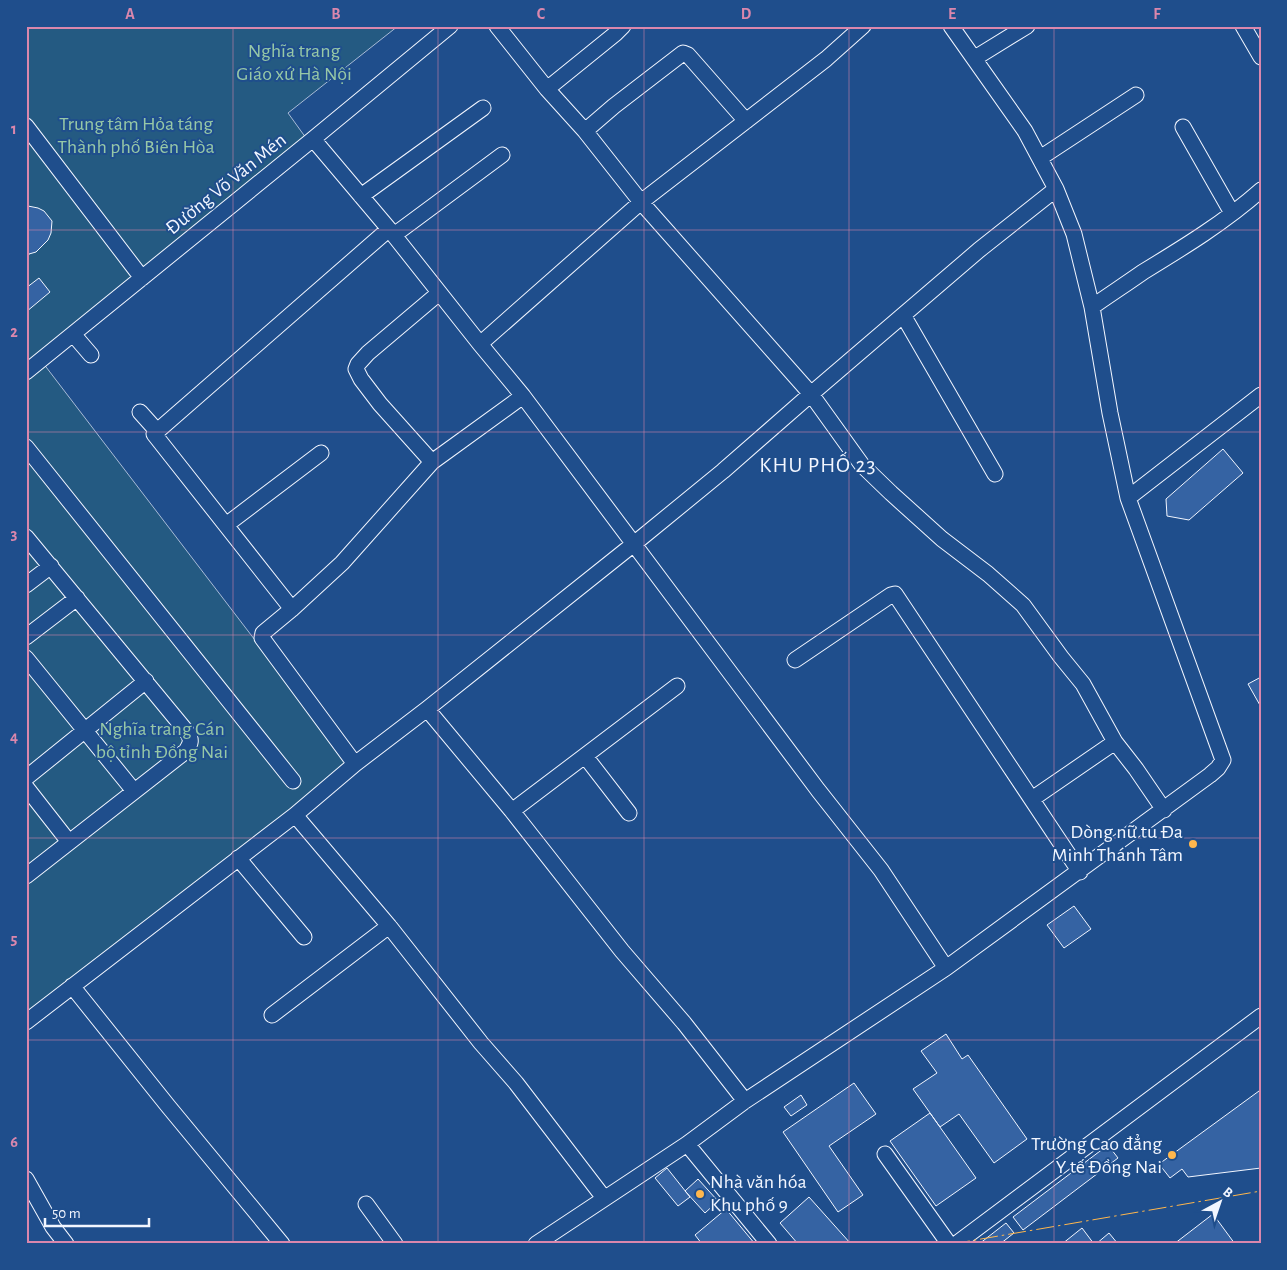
<svg xmlns="http://www.w3.org/2000/svg" width="1287" height="1270" font-family="'Alegreya Sans',sans-serif">
<style>
.green{fill:#245a82;stroke:#a8bbd7}
.building{fill:#3563a3;stroke:#f2f6ff}
.lines{fill:none;stroke-linecap:round;stroke-linejoin:round}
.minor-casing{stroke:#f2f6ff;stroke-width:17}
.minor{stroke:#1f4e8c;stroke-width:15}
.power{stroke:#ffb74d;stroke-width:1;stroke-dasharray:18 4 2.5 4;stroke-linecap:butt}
.grid{fill:none;stroke:#da87ad;stroke-width:1;stroke-opacity:0.55}
.poi-dot{fill:#ffb74d;stroke:#1f4e8c;stroke-width:2}
.labels{text-anchor:middle;dominant-baseline:central;stroke-width:4;stroke-linejoin:round;paint-order:stroke}
.park-label{font-size:20px;fill:#97c8a6;stroke:#1f4e8c}
.street-label{font-size:20px;fill:#f2f6ff;stroke:#1f4e8c}
.poi-label{font-size:20px;fill:#f2f6ff;stroke:#1f4e8c;text-anchor:end}
.quarter-label{font-size:22px;letter-spacing:1px;fill:#f2f6ff;stroke:#1f4e8c}
.neatline{fill:none;stroke:#da87ad;stroke-width:2}
.grid-label{font-size:16px;text-anchor:middle;font-weight:bold;fill:#da87ad}
</style>
<rect width="100%" height="100%" fill="#1f4e8c"/>
<path class="green" d="M26,26H398L288,113L306,138L26,366Z
M43,363L349,763L293,809L26,1016V378Z"/>
<path class="building" d="M28,206L38,208L44,211L52,221L51,233L48,240L36,252L29,254L26,260V217L28,213Z
M39,278L50,292L26,312V288Z
M1223,449L1243,473L1189,520L1167,516L1166,499Z
M1261,677V707L1248,684Z
M1074,906L1091,929L1064,948L1047,925Z
M946,1034L962,1059L968,1055L1027,1139L994,1163L959,1114L940,1127L913,1089L937,1073L921,1051Z
M854,1083L876,1114L829,1146L863,1195L838,1212L783,1132Z
M1259,1091L1261,1094V1168L1188,1177L1182,1169L1170,1178L1159,1164Z
M801,1095L807,1105L791,1116L784,1107Z
M930,1113L976,1178L936,1206L890,1141Z
M1108,1145L1118,1158L1023,1230L1013,1217Z
M667,1168L690,1197L678,1206L655,1178Z
M698,1179L718,1201L705,1213L685,1191Z
M809,1197L851,1244H798L780,1223Z
M726,1209L755,1244H702L695,1235Z
M1213,1214L1235,1244H1174Z
M1006,1223L1014,1233L1000,1244H979Z
M1082,1228L1094,1244H1062Z
M1109,1233L1118,1244H1096Z"/>
<g class="lines">
<g class="minor-casing">
<path id="minor" d="M497,26L547,89L585,131L641,202L811,394L862,465L891,493L942,539L988,574L1023,605L1061,657L1083,684L1115,742L1136,769L1164,810
M1243,26L1261,57
M975,58L1027,26
M547,89L615,34L623,26
M26,126L142,278
M1183,127L1232,213
M585,131L614,106L683,53L688,55L746,121
M313,139L389,229L480,344L523,396L818,790L881,870L946,968
M1040,158L1136,95
M361,196L483,108
M394,235L502,155
M1092,307C1109,295 1126,284 1143,272C1184,247 1225,222 1261,190
M903,315L995,474
M73,334L91,355
M480,344L641,202L826,59L863,26
M26,372L313,139L450,26
M140,412L157,431
M26,447L293,781
M432,462L380,404L361,379L356,369L358,364L368,353L439,293
M1128,498L1261,395
M226,525L321,453
M26,537L187,732C192,740 191,743 186,751L26,876
M26,585L51,566
M292,609L154,434L389,229
M26,637L77,598
M26,658L134,791
M795,660L891,595L895,594L1080,872
M427,709L512,811L622,951L684,1023L745,1101
M585,756L629,813
M355,764L262,638L263,633L292,609L342,563L432,462L523,396
M26,778L146,681
M26,787L69,842
M1032,799L1115,742
M512,811L677,686
M295,815L389,926L481,1043L516,1083L604,1198
M238,858L304,937
M72,986L168,1106L282,1244
M272,1015L389,926
M26,1022L295,815L355,764L427,709L635,543L723,471L811,394L979,250L1056,189
M687,1144L769,1244
M885,1154L949,1244
M26,1179L53,1227L66,1244
M366,1204L395,1244
M536,1244L687,1144L745,1101L946,968L1210,775L1218,768L1223,760L1128,498L1110,413L1092,307L1074,234L1056,189L1025,131L951,26
M956,1244L1261,1016"/>
</g>
<use href="#minor" class="minor"/>
<path class="power" d="M952,1244L1261,1191"/>
</g>
<path class="grid" d="M233,26V1244M438,26V1244M644,26V1244M849,26V1244M1054,26V1244M26,230H1261M26,432H1261M26,635H1261M26,838H1261M26,1040H1261"/>
<g class="poi-dot">
<circle cx="1193" cy="844" r="5"/>
<circle cx="1172" cy="1155" r="5"/>
<circle cx="700" cy="1194" r="5"/>
</g>
<g class="labels">
<g class="park-label">
<text x="294" y="51">Nghĩa trang<tspan x="294" dy="23">Giáo xứ Hà Nội</tspan></text>
<text x="136" y="124">Trung tâm Hỏa táng<tspan x="136" dy="23">Thành phố Biên Hòa</tspan></text>
<text x="162" y="729">Nghĩa trang Cán<tspan x="162" dy="23">bộ tỉnh Đồng Nai</tspan></text>
</g>
<g class="street-label">
<text transform="translate(226 184) rotate(-39)">Đường Võ Văn Mén</text>
</g>
<g class="poi-label">
<text x="1183" y="832">Dòng nữ tu Đa<tspan x="1183" dy="23">Minh Thánh Tâm</tspan></text>
<text x="1162" y="1144">Trường Cao đẳng<tspan x="1162" dy="23">Y tế Đồng Nai</tspan></text>
<text x="710" y="1182" text-anchor="start">Nhà văn hóa<tspan x="710" dy="23">Khu phố 9</tspan></text>
</g>
<g class="quarter-label">
<text x="818" y="465">KHU PHỐ 23</text>
</g>
</g>
<rect width="1287" height="1270" fill="none" stroke="#1f4e8c" stroke-width="55"/>
<g transform="translate(1220 1202) rotate(40)" stroke="#1f4e8c" stroke-width="4" paint-order="stroke">
<path d="M0-4L9 19L0 12L-9 19Z" fill="#f2f6ff"/>
<text y="-8" font-size="14" font-weight="bold" text-anchor="middle" fill="#f2f6ff">B</text>
</g>
<path d="M45 1218v8h104v-8" fill="none" stroke="#f2f6ff" stroke-width="2.5"/>
<text x="52" y="1218" font-size="15" fill="#f2f6ff" stroke="#1f4e8c" stroke-width="4" paint-order="stroke">50 m</text>
<rect x="28" y="28" width="1232" height="1214" class="neatline"/>
<g class="grid-label">
<text x="130" y="19">A</text>
<text x="336" y="19">B</text>
<text x="541" y="19">C</text>
<text x="746" y="19">D</text>
<text x="952" y="19">E</text>
<text x="1157" y="19">F</text>
<text x="14" y="134">1</text>
<text x="14" y="337">2</text>
<text x="14" y="539">3</text>
<text x="14" y="742">4</text>
<text x="14" y="944">5</text>
<text x="14" y="1147">6</text>
</g>
</svg>
